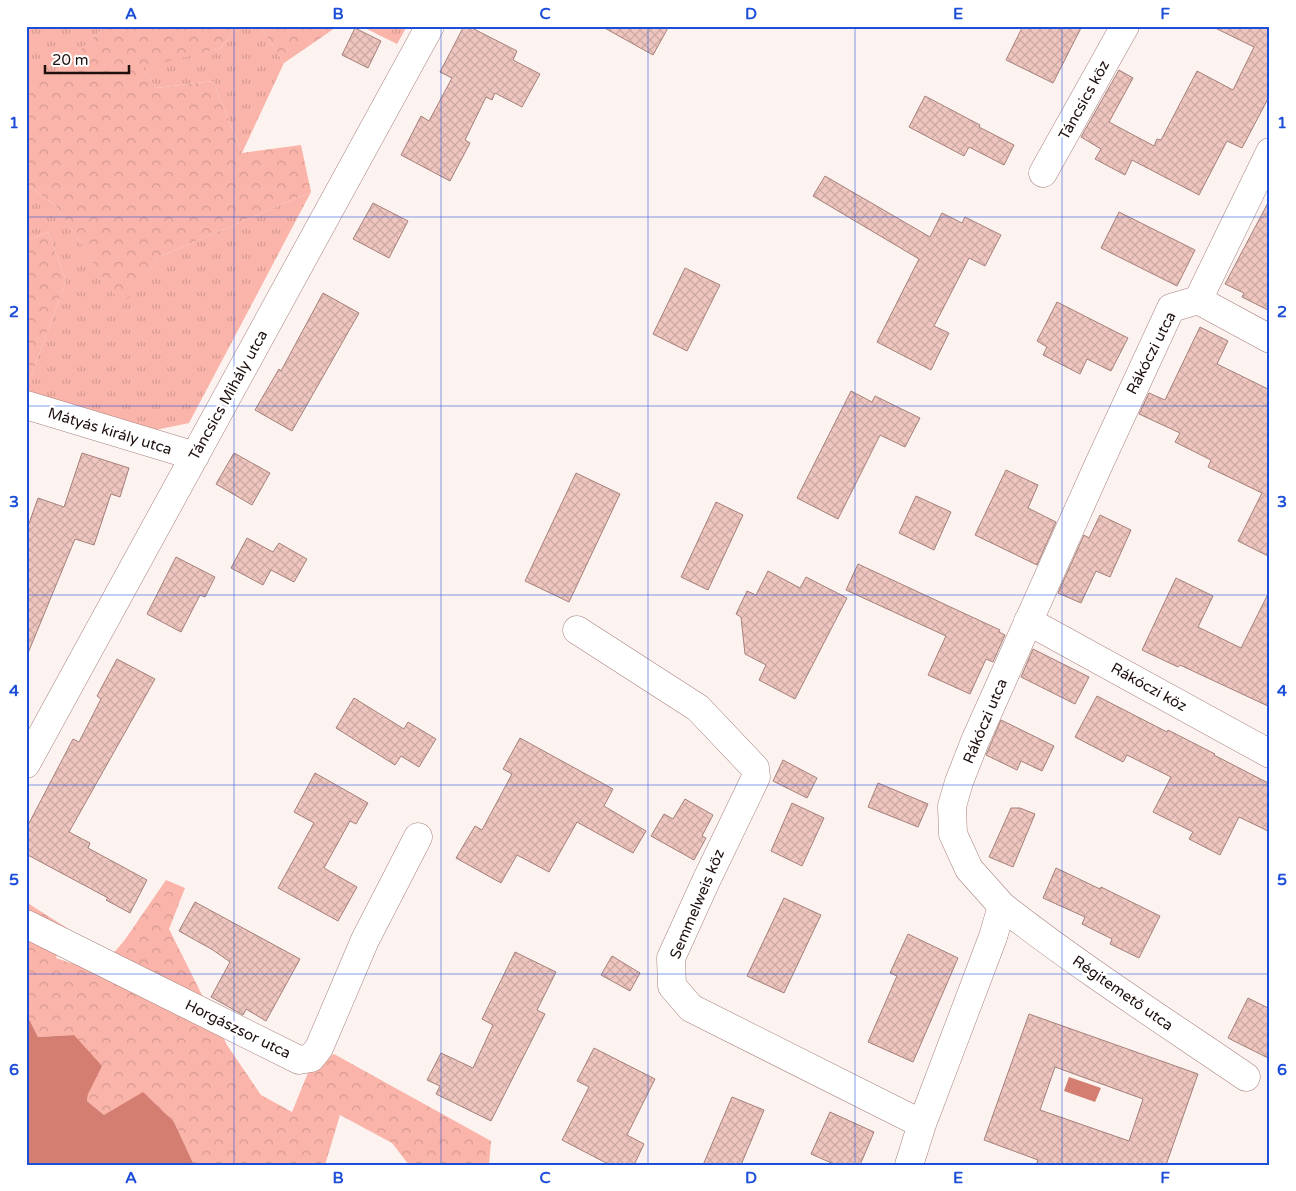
<svg xmlns="http://www.w3.org/2000/svg" width="1296" height="1191" font-family="'Varela Round',sans-serif">
<style>
.grass{fill:url(#grass-tufts)}
.forest{fill:url(#forest-crowns)}
.water{fill:#d47e71}
.building{fill:url(#building-cross-hatch);stroke:#a6817a;fill-rule:evenodd}
.lines{fill:none;stroke-linecap:round;stroke-linejoin:round}
.minor-casing{stroke:#a7817b;stroke-width:29}
.minor{stroke:#fff;stroke-width:28}
.grid{fill:none;stroke:#1d4ed8;stroke-width:1;stroke-opacity:0.55}
.labels{text-anchor:middle;dominant-baseline:central;stroke-width:5;stroke-linejoin:round;paint-order:stroke}
.street-label{font-size:15px;fill:#1e110e;stroke:#fff}
.neatline{fill:none;stroke:#1d4ed8;stroke-width:2}
.grid-label{font-size:16px;text-anchor:middle;font-weight:bold;fill:#1d4ed8}
</style>
<defs>
<pattern id="grass-tufts" width="24" height="20" patternUnits="userSpaceOnUse" patternTransform="scale(1.25)"><rect width="24" height="20" fill="#fab4a9"/><path d="M3 7l-1-3M5 7V3M7 7l1-3M15 17l-1-3M17 17v-4M19 17l1-3" fill="none" stroke="#d69a90"/></pattern>
<pattern id="forest-crowns" width="20" height="18" patternUnits="userSpaceOnUse" patternTransform="scale(1.25)"><rect width="20" height="18" fill="#fab4a9"/><path d="M2 6a3 3 0 1 1 6 0M12 15a3 3 0 1 1 6 0" fill="none" stroke="#d69a90"/></pattern>
<pattern id="building-cross-hatch" width="8" height="8" patternUnits="userSpaceOnUse" patternTransform="scale(1.25)"><rect width="8" height="8" fill="#eec5bf"/><path d="M0 0l8 8M0 8l8-8" fill="none" stroke="#cca8a3"/></pattern>
</defs>
<rect width="100%" height="100%" fill="#fcf3f1"/>
<path class="grass" d="M26,26H106L52,76H26Z
M237,26H260L284,63L242,153L213,81L156,88L142,67L221,48Z
M361,26H407L397,44Z
M26,184L56,206L122,305L161,256L311,192L189,423L146,432L26,397V390L66,281L48,232L26,241Z"/>
<path class="forest" d="M106,26H237L221,48L143,68L156,88L213,81L242,153L301,145L311,192L161,256L122,306L56,206L26,184V76H52Z
M260,26H338L284,63Z
M48,232L66,281L26,390V241Z
M166,880L185,888L169,929L227,1045L261,1095L292,1112L310,1068L334,1054L491,1141L489,1165H409L392,1143L340,1115L325,1165H194L174,1122L104,1115L87,1101L88,1094L74,1035L38,1037L26,1013V905L29,904L67,928L56,958L97,972L124,941Z"/>
<path class="water" d="M26,1013L38,1037L74,1035L102,1066L88,1094L87,1101L104,1115L143,1092L174,1122L194,1165H26Z
M1069,1077L1101,1088L1095,1102L1064,1091Z"/>
<path class="building" d="M464,26H468L517,51L513,60L540,74L522,107L495,93L492,100L486,97L465,140L470,143L450,181L401,155L421,116L429,121L452,78L440,72Z
M601,26H669L653,55Z
M1023,26H1082L1053,83L1006,60Z
M1211,26H1270V95L1242,148L1227,141L1199,195L1132,160L1125,175L1095,159L1101,149L1081,137L1119,70L1133,78L1109,122L1154,146L1157,139L1161,140L1197,71L1233,90L1254,47Z
M355,28L381,41L368,68L342,55Z
M925,96L980,125L979,127L1014,145L1004,165L969,147L964,156L909,127Z
M825,176L930,237L942,213L962,223L965,217L1001,235L985,266L969,258L934,326L949,333L931,370L877,342L919,259L813,196Z
M1270,199V311L1242,297L1244,293L1225,284Z
M373,203L408,221L389,258L353,239Z
M1119,212L1195,250L1177,286L1101,248Z
M685,268L720,285L687,351L653,334Z
M323,293L359,313L292,431L255,410L279,369L281,371Z
M1057,302L1128,338L1111,371L1087,359L1080,374L1043,355L1047,347L1037,341Z
M1200,327L1228,341L1217,364L1270,390V557L1238,541L1262,493L1208,467L1211,460L1175,442L1180,433L1139,414L1149,393L1165,400Z
M851,391L872,402L875,396L920,418L905,447L880,435L838,519L797,498Z
M82,453L129,468L120,497L111,494L94,545L75,539L26,658V532L38,498L64,507Z
M234,453L270,473L252,505L216,484Z
M1006,470L1038,485L1028,508L1056,522L1037,565L975,535Z
M576,473L620,494L569,602L525,581Z
M916,496L951,512L934,550L899,533Z
M716,502L743,515L708,590L681,577Z
M1100,515L1131,530L1110,577L1096,571L1081,603L1058,593L1084,535L1089,538Z
M247,538L273,552L279,543L307,559L294,582L271,570L263,585L231,568Z
M176,557L215,577L205,597L200,595L181,632L147,614Z
M858,564L1000,630L999,632L1005,635L993,662L986,659L970,694L928,675L946,636L846,590Z
M768,571L800,588L806,577L847,598L795,699L759,680L766,665L745,654L741,617L736,614L747,591L756,595Z
M1176,578L1213,596L1198,627L1241,648L1270,590V707L1180,665L1178,667L1142,650Z
M1033,649L1089,677L1075,704L1021,677Z
M117,659L155,679L69,832L90,843L88,848L147,880L130,913L106,900L108,898L26,854V829L73,739L79,742L101,699L97,696Z
M1097,696L1167,732L1168,730L1215,754L1214,755L1270,784V832L1239,817L1220,855L1189,839L1193,832L1153,812L1171,777L1127,755L1123,762L1075,737Z
M354,698L404,729L408,722L436,739L419,767L401,756L395,765L336,728Z
M1001,720L1054,746L1042,771L1021,761L1017,770L986,755Z
M520,738L613,789L604,806L646,831L633,853L577,822L549,872L517,855L501,883L456,858L475,826L482,830L512,774L503,769Z
M783,760L817,778L807,798L773,781Z
M315,773L368,803L356,824L350,821L324,868L357,887L338,921L278,888L314,823L294,812Z
M878,783L928,804L918,827L868,807Z
M685,799L713,815L702,836L706,838L694,860L651,836L664,814L673,819Z
M792,803L824,818L802,866L771,851Z
M1011,808H1020L1035,814L1013,867L989,857Z
M1056,868L1100,889L1101,887L1160,916L1139,958L1110,944L1112,939L1082,924L1085,917L1043,898Z
M784,898L821,915L784,993L747,976Z
M195,902L300,959L266,1021L246,1009L243,1015L211,997L230,962L213,950L179,931Z
M908,934L958,958L913,1062L868,1042L897,976L890,973Z
M515,952L556,972L537,1010L545,1014L491,1121L436,1094L440,1086L427,1080L441,1053L473,1068L493,1025L482,1019Z
M612,956L640,973L630,991L601,975Z
M1248,998L1270,1009V1059L1228,1038Z
M1029,1014L1198,1074L1166,1165H1036L1038,1160L984,1140ZM1055,1067L1143,1099L1129,1141L1040,1110Z
M594,1048L655,1079L627,1135L644,1144L634,1165H610L562,1140L589,1087L577,1081Z
M732,1097L764,1110L741,1165H703Z
M830,1112L874,1132L860,1165H836L811,1154Z"/>
<g class="lines">
<g class="minor-casing">
<path id="minor" d="M1043,173L1125,26
M1198,300L1270,152
M1198,300L1270,339
M26,405L195,456
M1028,621L1270,754
M577,630L698,708L755,768L756,777L706,881L671,958L672,986L691,1008L922,1124
M26,764L430,26
M1002,906C1080,967 1164,1021 1246,1077
M26,924L299,1060L311,1058L319,1048L365,940L418,837
M909,1165L922,1124L993,937L1002,906L969,869L953,834L952,806L959,782L975,741L1098,466L1171,308L1198,300"/>
</g>
<use href="#minor" class="minor"/>
</g>
<path class="grid" d="M234,26V1165M441,26V1165M648,26V1165M855,26V1165M1062,26V1165M26,217H1270M26,406H1270M26,595H1270M26,785H1270M26,974H1270"/>
<g class="labels">
<g class="street-label">
<text transform="translate(1084 100) rotate(-61)">Táncsics köz</text>
<text transform="translate(1151 353) rotate(-63)">Rákóczi utca</text>
<text transform="translate(228 395) rotate(-61)">Táncsics Mihály utca</text>
<text transform="translate(110 431) rotate(17)">Mátyás király utca</text>
<text transform="translate(1149 687) rotate(29)">Rákóczi köz</text>
<text transform="translate(985 721) rotate(-67)">Rákóczi utca</text>
<text transform="translate(697 904) rotate(-67)">Semmelweis köz</text>
<text transform="translate(1123 993) rotate(35)">Régitemető utca</text>
<text transform="translate(238 1029) rotate(26)">Horgászsor utca</text>
</g>
</g>
<rect width="1296" height="1191" fill="none" stroke="#ffffff" stroke-width="55"/>
<path d="M45 65v8h84v-8" fill="none" stroke="#1e110e" stroke-width="2.5"/>
<text x="52" y="65" font-size="15" fill="#1e110e" stroke="#ffffff" stroke-width="4" paint-order="stroke">20 m</text>
<rect x="28" y="28" width="1240" height="1136" class="neatline"/>
<g class="grid-label">
<text x="131" y="19">A</text>
<text x="338" y="19">B</text>
<text x="545" y="19">C</text>
<text x="751" y="19">D</text>
<text x="958" y="19">E</text>
<text x="1165" y="19">F</text>
<text x="14" y="128">1</text>
<text x="1282" y="128">1</text>
<text x="14" y="317">2</text>
<text x="1282" y="317">2</text>
<text x="14" y="507">3</text>
<text x="1282" y="507">3</text>
<text x="14" y="696">4</text>
<text x="1282" y="696">4</text>
<text x="14" y="885">5</text>
<text x="1282" y="885">5</text>
<text x="14" y="1075">6</text>
<text x="1282" y="1075">6</text>
<text x="131" y="1183">A</text>
<text x="338" y="1183">B</text>
<text x="545" y="1183">C</text>
<text x="751" y="1183">D</text>
<text x="958" y="1183">E</text>
<text x="1165" y="1183">F</text>
</g>
</svg>
